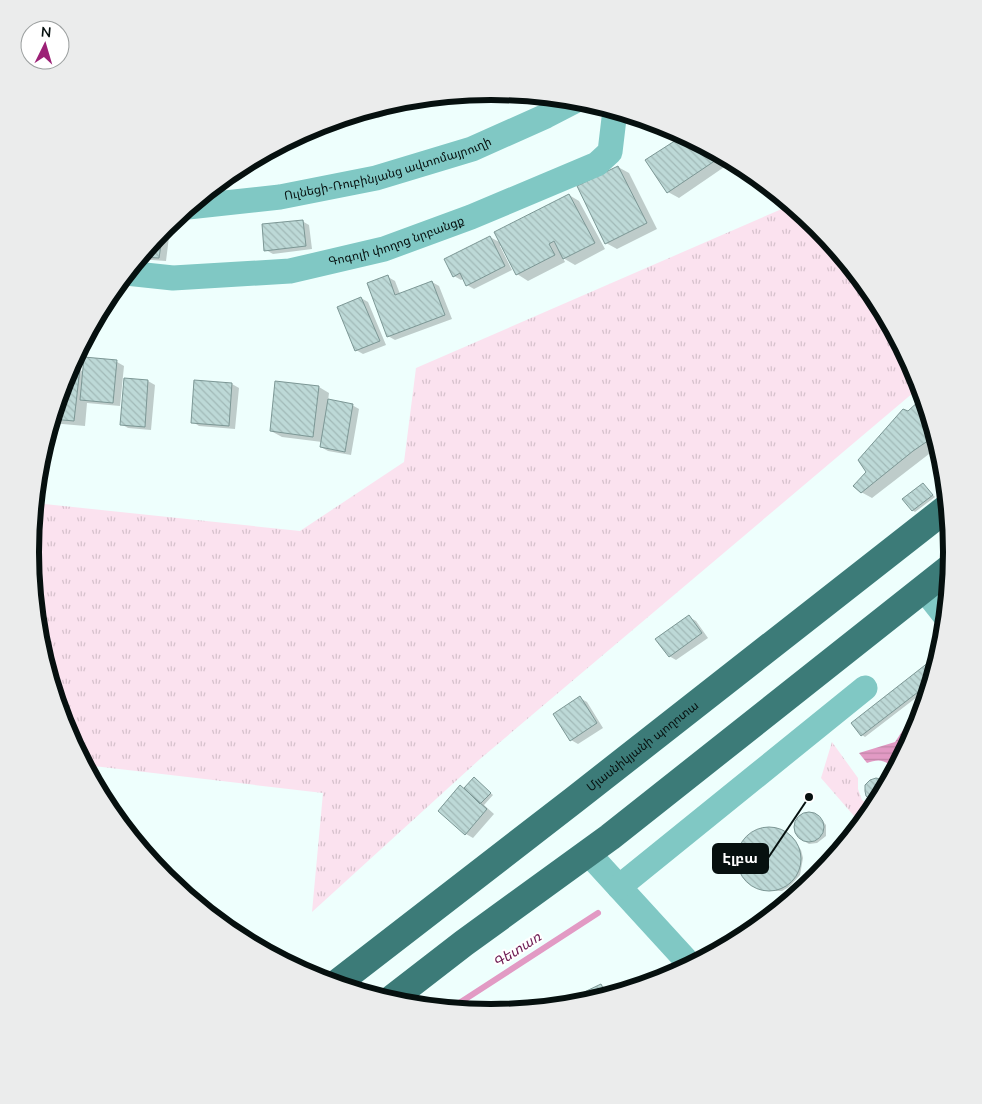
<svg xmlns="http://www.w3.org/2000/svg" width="982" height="1104" font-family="'Nunito Sans','Noto Sans Armenian',sans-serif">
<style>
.grass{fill:url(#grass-tufts)}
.water{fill:url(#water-rules)}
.shadow{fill:#0003}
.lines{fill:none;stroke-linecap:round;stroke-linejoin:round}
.stream{stroke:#e29ac4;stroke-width:6}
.building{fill:url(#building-back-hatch);stroke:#7c9795}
.minor{stroke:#80c8c4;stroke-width:25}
.highway{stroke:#3c7b78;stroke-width:28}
.labels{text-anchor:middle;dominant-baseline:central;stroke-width:4;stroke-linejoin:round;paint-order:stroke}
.street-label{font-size:12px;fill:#06100f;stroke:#fff}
.water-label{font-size:14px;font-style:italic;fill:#6d1a52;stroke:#fff}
.rim{fill:none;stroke:#06100f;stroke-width:6}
.leader{fill:none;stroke:#06100f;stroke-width:2}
.callout-dot{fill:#06100f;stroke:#fff;stroke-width:2}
.callout{fill:#06100f;stroke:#06100f;stroke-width:2}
.callout-label{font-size:14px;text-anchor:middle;font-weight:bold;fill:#fff}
</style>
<defs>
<pattern id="grass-tufts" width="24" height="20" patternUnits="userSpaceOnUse" patternTransform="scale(1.25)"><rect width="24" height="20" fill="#fbe2ef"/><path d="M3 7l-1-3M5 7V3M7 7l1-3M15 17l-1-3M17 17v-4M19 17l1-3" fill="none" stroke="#d6c1cc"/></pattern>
<pattern id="water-rules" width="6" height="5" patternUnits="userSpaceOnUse" patternTransform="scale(1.25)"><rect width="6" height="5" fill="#e29ac4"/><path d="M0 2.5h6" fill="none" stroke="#c084a7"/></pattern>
<pattern id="building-back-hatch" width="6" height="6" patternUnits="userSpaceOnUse" patternTransform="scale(1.25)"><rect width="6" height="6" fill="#bdd9d7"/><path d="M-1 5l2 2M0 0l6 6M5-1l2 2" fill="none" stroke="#a1b9b7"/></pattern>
</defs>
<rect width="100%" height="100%" fill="#eefffd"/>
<path class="grass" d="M791,205L817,226L874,296L917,376L920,387L480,759L312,912L323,793L85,765L65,728L39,642L30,552L35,503L300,531L404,462L416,368Z
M832,742L858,778V789L862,800L874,808L861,824L821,778Z"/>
<path class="water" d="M920,719L917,729L894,771C888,760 879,758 867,763L859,753L895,742L907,724Z"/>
<path class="shadow" d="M390,103L393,113L378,118L371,114L370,109Z
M335,120L337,130L319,133L312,129V128L315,126Z
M296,136V141L285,142Z
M685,136L733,161L679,198L668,192L647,160Z
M618,167L629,173L657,229L617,249L606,243Z
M569,195L579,201L605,249L575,265L563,258L565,262L528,281L517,274L502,245L500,246L512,270L474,289L467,285L464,278L461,280L454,276L490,237L501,243Z
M302,221L309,225L312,249L273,254L266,250Z
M159,233H163L169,237L166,261L138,259Z
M388,277L395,281L400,294L432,282L439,286L452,319L395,340L388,336Z
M361,298L368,302L386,345L363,354L356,350Z
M117,362L124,366L120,406L87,403L85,426L51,423L65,375L80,370L84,372Z
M125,379L148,381L155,385L151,430L128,428L121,424Z
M232,384L239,388L235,429L199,426L193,422Z
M319,387L329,393L328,401L352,405L359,409L351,455L328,451L321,447L322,442L282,437L271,431Z
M925,403L938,447L872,498L861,492L868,472L909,412Z
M923,485L935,497L915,512L912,510Z
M689,617L696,621L708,638L676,660L669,656Z
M929,663L935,669L930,687L865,737L862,735L853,723Z
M580,698L587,702L603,728L578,744L571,740Z
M474,779L493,795L484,805L494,814L473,838L466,834L464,789Z
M807,813L818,816L826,825V836L817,843L809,844L802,840L795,831L797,820Z
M764,829L780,831L791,837L801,850L803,858L800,875L789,887L782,891H765L758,888L742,874L739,866L740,850L743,842L756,831Z
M601,985L612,991L613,994L581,1004L559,1006Z"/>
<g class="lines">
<path class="stream" d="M450,1009L598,913"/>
</g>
<path class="building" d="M386,105L387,109L370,114L369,110Z
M330,121L331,126L311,130V128L315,126Z
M684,135L722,156L667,193L645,160Z
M618,166L647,223L605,244L577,186Z
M569,194L595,243L563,259L554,241L549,244L555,255L516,275L494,232Z
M303,220L306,246L264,251L262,224Z
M160,232H163L159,258L140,257Z
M490,236L505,266L466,286L460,273L453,277L444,259Z
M388,275L395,295L432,281L445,315L387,337L367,283Z
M361,297L380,341L355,351L337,307Z
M84,357L117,360L113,403L80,400Z
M69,367L80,368L74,421L52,419L65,375Z
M124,378L148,380L145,427L120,425Z
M194,380L232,383L229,426L191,423Z
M275,381L319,386L313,437L270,431Z
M328,399L353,404L345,452L320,447Z
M921,399L925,401L935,436L913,451L861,493L853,486L866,472L858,460L903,409L908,411Z
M923,483L933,495L912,511L902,499Z
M689,615L702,633L669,657L655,639Z
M929,662L935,669L931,682L861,736L851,723Z
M580,696L597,723L570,741L553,714Z
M474,777L491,793L480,804L464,788Z
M876,778L889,781L877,802L872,801L866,796L865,791V785L870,780Z
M460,785L487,809L465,835L438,811Z
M794 827a15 15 0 1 1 30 0a15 15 0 1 1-30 0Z
M737 859a32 32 0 1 1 64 0a32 32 0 1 1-64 0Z
M601,984L607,996L581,1004L557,1006V1005Z"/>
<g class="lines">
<g class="minor">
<path id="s1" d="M188,207L280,197L376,178L472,149L546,116L577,100"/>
<path id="s2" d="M126,273L173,278L290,271L384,249L471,217L597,164L610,152L615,110"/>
<path d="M923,588L946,617"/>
<path d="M588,853L685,959"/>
<path d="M619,887L865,688"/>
</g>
<g class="highway">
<path id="s3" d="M336,984L574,800L948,507"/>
<path d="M389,1001L464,943L610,837L951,567"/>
</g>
</g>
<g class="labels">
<g class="street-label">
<text stroke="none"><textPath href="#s1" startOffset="204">Ուլնեցի-Ռուբինյանց ավտոմայրուղի</textPath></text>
<text stroke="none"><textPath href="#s2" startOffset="275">Գոգոլի փողոց նրբանցք</textPath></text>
<text stroke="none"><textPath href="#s3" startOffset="388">Մյասնիկյանի պողոտա</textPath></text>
</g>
<g class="water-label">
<text transform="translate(517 950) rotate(-33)">Գետառ</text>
</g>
</g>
<path d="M0 0H982V1104H0ZM39 552a452 452 0 1 1 904 0a452 452 0 1 1-904 0Z" fill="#ebecec" fill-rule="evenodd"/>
<path class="rim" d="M39 552a452 452 0 1 1 904 0a452 452 0 1 1-904 0Z"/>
<path class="leader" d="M809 797L768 858"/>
<circle class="callout-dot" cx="809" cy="797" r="5"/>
<rect class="callout" x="713" y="844" width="55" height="29" rx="5"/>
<g class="callout-label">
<text x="740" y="863">Էլբա</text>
</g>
<g transform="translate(45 45) rotate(5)"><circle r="24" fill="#ffffff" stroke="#9b9f9f"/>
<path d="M0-4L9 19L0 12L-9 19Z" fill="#9c2076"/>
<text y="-8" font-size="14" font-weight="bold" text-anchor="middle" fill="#06100f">N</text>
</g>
</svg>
